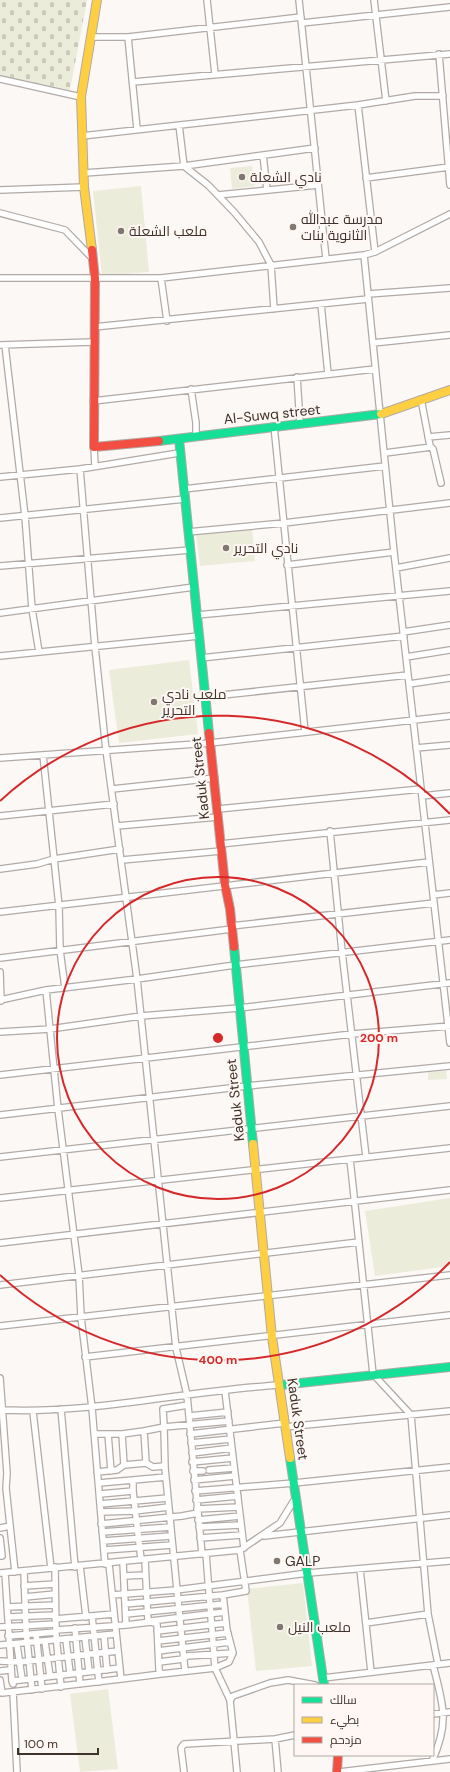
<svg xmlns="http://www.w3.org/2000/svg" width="450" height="1772" font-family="'DM Sans',Cairo,sans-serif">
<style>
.cemetery{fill:url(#cemetery-stones)}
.green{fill:#ececdb}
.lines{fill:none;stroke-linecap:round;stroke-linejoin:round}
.street-casing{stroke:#b1aaa6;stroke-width:8}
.fast-casing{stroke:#b1aaa6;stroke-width:10}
.slow-casing{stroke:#b1aaa6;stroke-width:10}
.jam-casing{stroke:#b1aaa6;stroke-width:10}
.street{stroke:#fefefe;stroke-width:5.5}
.fast{stroke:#16e098;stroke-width:8}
.slow{stroke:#ffcf43;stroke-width:8}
.jam{stroke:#f24e42;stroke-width:8}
.ring{fill:none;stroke:#d62828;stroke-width:2}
.poi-dot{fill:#817771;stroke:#fef7f3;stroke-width:1.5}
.labels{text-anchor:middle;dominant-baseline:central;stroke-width:4;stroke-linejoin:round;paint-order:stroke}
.poi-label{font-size:14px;fill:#3f322a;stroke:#fef7f3;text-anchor:start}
.street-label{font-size:14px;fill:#3f322a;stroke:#fef7f3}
.centre{fill:#d62828;stroke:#fef7f3;stroke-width:2}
.ring-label{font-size:12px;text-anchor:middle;font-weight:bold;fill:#d62828;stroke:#fef7f3;stroke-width:4;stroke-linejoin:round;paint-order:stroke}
</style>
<defs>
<pattern id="cemetery-stones" width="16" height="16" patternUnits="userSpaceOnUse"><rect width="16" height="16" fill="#ececdb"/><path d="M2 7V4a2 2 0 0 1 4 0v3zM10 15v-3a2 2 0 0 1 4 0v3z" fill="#cbcbbc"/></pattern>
</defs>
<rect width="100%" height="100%" fill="#fbf8f6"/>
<path class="cemetery" d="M0,0H87L70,90L0,75Z"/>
<path class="green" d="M252,166L255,186L232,189L230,168Z
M141,186L149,272L102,276L93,191Z
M252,529L255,561L200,566L196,534Z
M189,660L198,734L119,743L109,670Z
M446,1071L447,1079L428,1080V1072Z
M450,1198V1266L375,1276L365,1211Z
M303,1583L312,1666L256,1671L247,1589Z
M108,1689L118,1769L80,1772L70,1694Z"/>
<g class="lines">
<g class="street-casing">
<path id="street" d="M207,0L215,74
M299,0L326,259
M374,0L386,101
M302,23L450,7
M91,37H128L301,17
M128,37L137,129
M439,54L450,185
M0,79L81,97
M133,82L450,54
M358,105L375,252
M179,125L184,166L208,185L234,212L259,242L271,265L274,309
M82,136L358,105L415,96H443
M263,155L267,190
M84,173L184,166L315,148
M366,178L449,167
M0,190L84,187
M218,195L318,185
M0,213L65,230L93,259
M364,255L394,552L450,1043
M0,278H161L364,255L375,252L450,214
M161,278L167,321
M368,294L450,288
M321,304L328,374
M94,327L368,299
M373,343L450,335
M0,345L93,342
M5,345L25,516L32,609L39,652
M297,377L300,423
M191,389L196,423V436
M421,399L430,446
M93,401L375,369
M274,426L305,732
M428,437L450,435
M94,447L95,466
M385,453L431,447L433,449L441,483
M80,469L95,647L106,750L137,979L176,1348L187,1395L202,1554
M0,477L80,469L179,453
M184,489L385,466
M0,518L185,499
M188,532L284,523L450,503
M287,565L394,552
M0,566L190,550
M396,568L450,558
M0,613L194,587
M197,615L450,591
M403,632L450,625
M0,656L199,636
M406,657L450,650
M201,658L404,636
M409,684L450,678
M204,697L408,675
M416,748L450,745
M43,755L59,906L60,950L65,988
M0,758L210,743L450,716
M112,789L215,778
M422,796L450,793
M218,809L421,789
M0,816L114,804
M117,826L218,817
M330,831L342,952L366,1157
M220,844L450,820
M122,860L221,851
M0,869L37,864L54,859L120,849
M433,895L450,893
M0,912L429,862
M231,926L434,903
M0,958L232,929
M0,972L1,1001
M46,990L58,1109L79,1275L81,1317L92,1408L105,1564
M0,1000L46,990L137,979L235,965L450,940
M0,1032L50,1029L141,1016L239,1008L450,983
M0,1075L352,1034L450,1026
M0,1115L247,1086L450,1066
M0,1157L450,1106
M350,1159L373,1374L411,1415L428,1614L438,1664L433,1665C443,1704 450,1722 432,1761
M0,1198L450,1148
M0,1243L450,1190
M0,1285L359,1242
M0,1326L450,1275
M85,1357L450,1315
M0,1378L7,1473L6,1488L15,1572
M225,1391L244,1548
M188,1405L163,1409L164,1427L229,1421
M61,1409L75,1567
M3,1410C96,1414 188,1390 281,1385
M33,1412L51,1568
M189,1416L228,1412
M285,1427L450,1411
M144,1431L164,1427L165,1468L185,1671
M94,1434H122L144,1431L146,1463L124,1465L122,1434
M108,1434L111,1471
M190,1434L285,1423
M191,1443L231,1439
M192,1453L232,1448
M192,1462L233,1458
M146,1463L153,1467L165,1466
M209,1470L234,1468
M193,1471H203
M97,1472L117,1470L124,1465
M194,1480L235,1476
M99,1483L133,1480
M133,1491L141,1559L145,1560L148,1622
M195,1491L294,1483L450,1467
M100,1494L133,1491V1480L166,1477
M196,1500L238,1496
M100,1504L168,1498
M197,1509L239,1507
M101,1512L134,1511L169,1507
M198,1520L240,1516
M101,1524L182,1516L198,1513
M199,1527L241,1525
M0,1528L10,1526
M102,1532L171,1527
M264,1536L450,1515
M0,1538L2,1556H0
M200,1538L242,1535
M103,1541L171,1536
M105,1550L172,1545
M206,1554L215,1668L230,1700
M123,1562L126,1625L151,1622L157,1624L159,1670L161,1674L215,1668L229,1662L233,1653L227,1630L223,1595L246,1591L240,1550
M80,1566L86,1617
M55,1567L56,1635L61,1687
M360,1569L371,1672
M24,1571L26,1630L32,1690
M0,1573L240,1550L280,1523L296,1497
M5,1573L12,1681
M124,1576L145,1575
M24,1586L55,1584
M112,1595L176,1590L308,1573L450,1561
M25,1597L55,1594
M125,1604L223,1595
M7,1607L55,1605
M126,1614L224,1604
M92,1616L99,1682
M8,1617L55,1615
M55,1619L114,1614
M151,1621L225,1612
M366,1623L428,1614
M0,1627L56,1624
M75,1628L80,1684
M56,1630L126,1625
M157,1631L226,1623
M36,1634L42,1689
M8,1636L56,1632
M104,1636L107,1670
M85,1638L89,1671
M66,1640L70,1673
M158,1641L228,1633
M45,1642L50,1676
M0,1645L116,1634
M17,1645L22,1679
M158,1651L230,1642
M0,1661L19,1662L118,1651
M159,1662L183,1659L187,1656L233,1653
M0,1671L10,1670
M323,1678L450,1663
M121,1679L161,1674
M0,1680L2,1693L121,1679L109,1564
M13,1684L12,1681L120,1668
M13,1692L17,1772
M433,1714L450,1712
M275,1739L278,1772
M184,1772L181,1748L184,1744L275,1739L295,1735
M237,1772L230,1700L233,1696L270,1683L288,1680L315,1685
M339,1772L450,1759"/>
</g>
<g class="fast-casing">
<path id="fast" d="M179,439L209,733
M159,441L381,414
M234,947L253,1144
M281,1385L450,1367
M290,1458L324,1685"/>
</g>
<g class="slow-casing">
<path id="slow" d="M92,250L84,187L81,97L97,0
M381,414L450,390
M253,1144L272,1337L290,1458"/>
</g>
<g class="jam-casing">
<path id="jam" d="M92,250L95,279L94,447L159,441
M209,733L225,885L230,909L234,947
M337,1772L338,1755"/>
</g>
<use href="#street" class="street"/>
<use href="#fast" class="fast"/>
<use href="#slow" class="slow"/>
<use href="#jam" class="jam"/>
</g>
<g class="ring">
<circle cx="218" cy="1038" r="161"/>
<path d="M450 1262A322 322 0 0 1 0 1275M0 801A322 322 0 0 1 450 814"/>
</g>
<g class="poi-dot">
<circle cx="242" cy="177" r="4"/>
<circle cx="293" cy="227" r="4"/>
<circle cx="121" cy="231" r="4"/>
<circle cx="226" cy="548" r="4"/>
<circle cx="154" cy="702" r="4"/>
<circle cx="277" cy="1561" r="4"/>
<circle cx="280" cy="1627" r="4"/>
</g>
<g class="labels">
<g class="poi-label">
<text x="250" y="177">نادي الشعلة</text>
<text x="301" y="219">مدرسة عبدالله<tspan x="301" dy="16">الثانوية بنات</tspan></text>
<text x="129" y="231">ملعب الشعلة</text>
<text x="234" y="548">نادي التحرير</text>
<text x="162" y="694">ملعب نادي<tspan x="162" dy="16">التحرير</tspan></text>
<text x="285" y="1561">GALP</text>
<text x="288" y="1627">ملعب النيل</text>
</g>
<g class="street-label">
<text transform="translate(272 414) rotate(-6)">Al-Suwq street</text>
<text transform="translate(200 778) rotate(-96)">Kaduk Street</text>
<text transform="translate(235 1100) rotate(-96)">Kaduk Street</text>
<text transform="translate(298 1419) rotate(82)">Kaduk Street</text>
</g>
</g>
<circle cx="218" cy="1038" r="6" class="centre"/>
<g class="ring-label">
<text x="379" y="1042">200 m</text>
<text x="218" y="1364">400 m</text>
</g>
<rect x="294" y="1684" width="140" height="72" fill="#fef7f3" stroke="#b2a8a3"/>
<rect x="302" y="1697" width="20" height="6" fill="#16e098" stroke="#b2a8a3"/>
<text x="330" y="1704" font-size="12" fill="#3f322a">سالك</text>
<rect x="302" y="1717" width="20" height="6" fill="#ffcf43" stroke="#b2a8a3"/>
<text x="330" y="1724" font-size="12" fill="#3f322a">بطيء</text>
<rect x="302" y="1737" width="20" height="6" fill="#f24e42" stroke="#b2a8a3"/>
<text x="330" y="1744" font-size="12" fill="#3f322a">مزدحم</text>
<path d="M18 1748v6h80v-6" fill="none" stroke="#3f322a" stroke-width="2"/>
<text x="24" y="1748" font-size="12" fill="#3f322a" stroke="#fef7f3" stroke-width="3" paint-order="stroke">100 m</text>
</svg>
